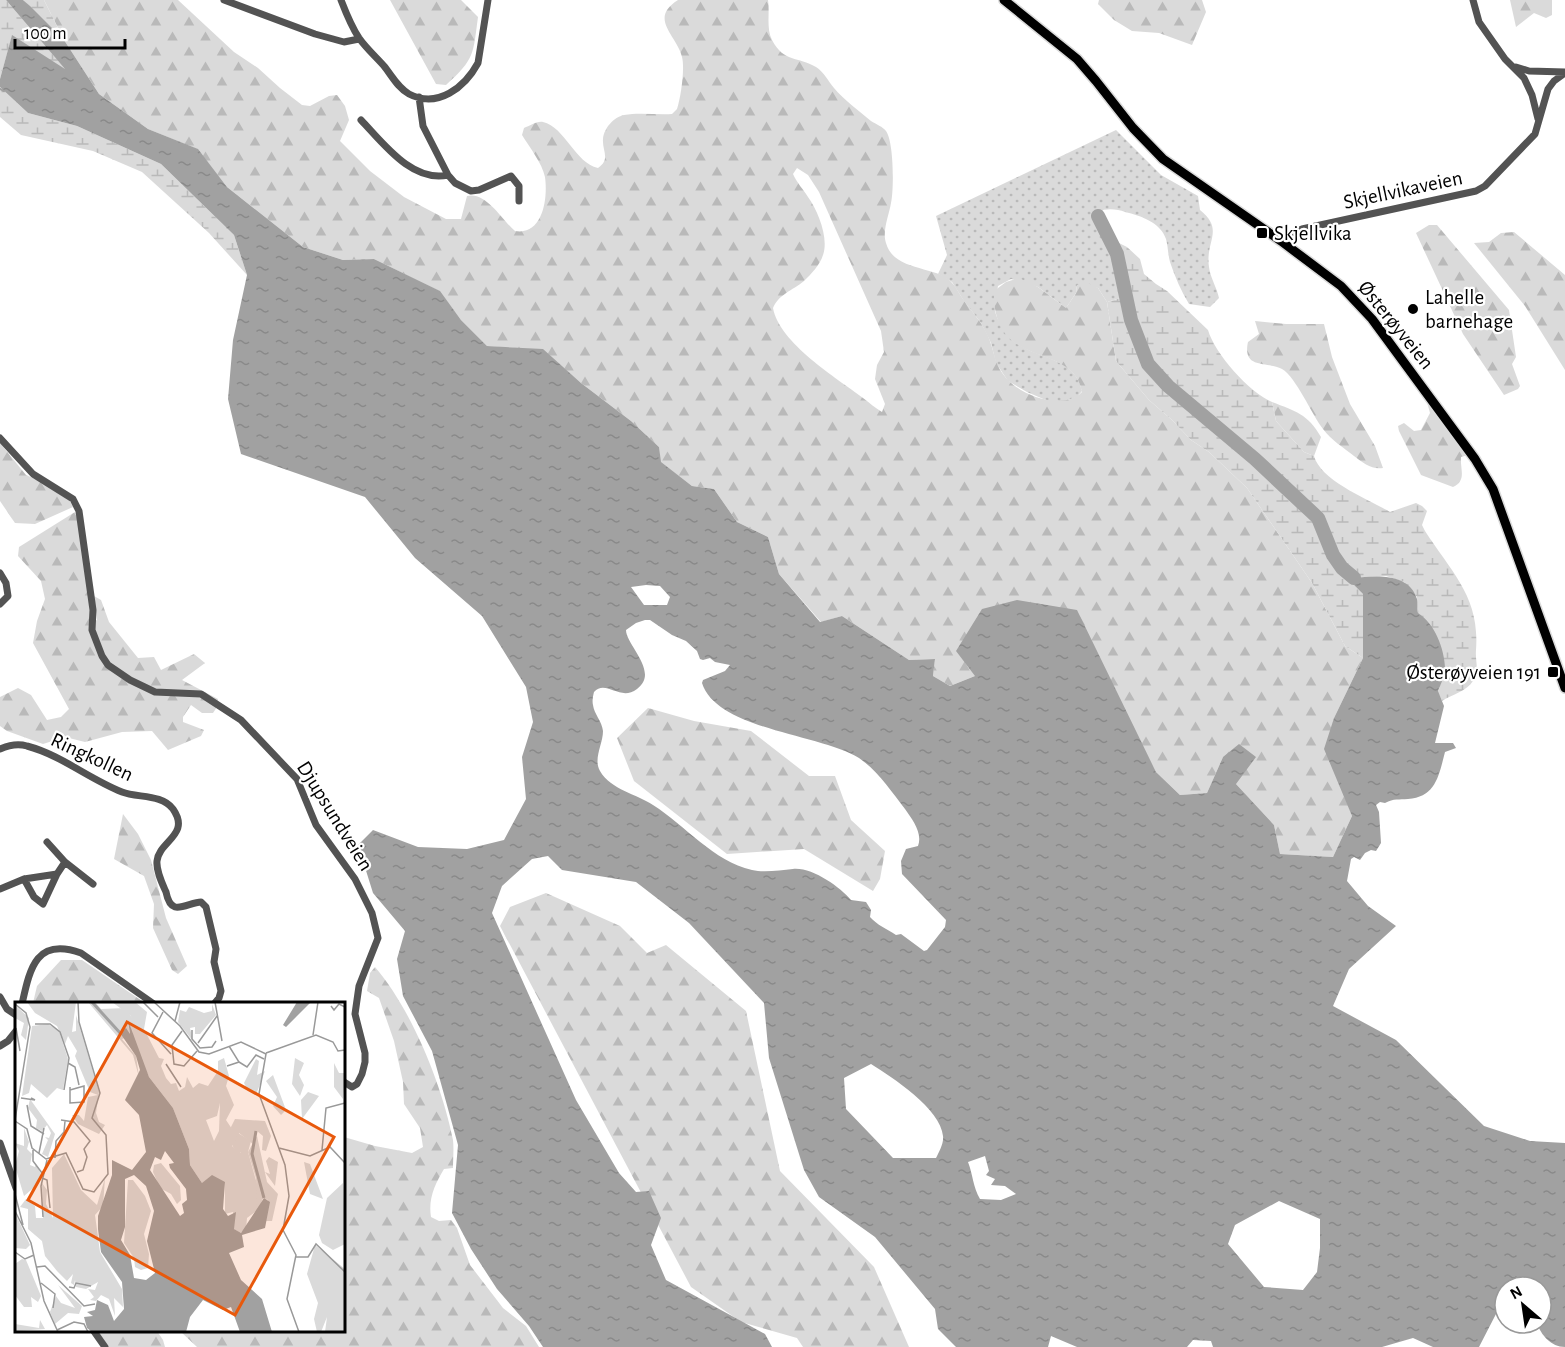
<svg xmlns="http://www.w3.org/2000/svg" width="1565" height="1347" font-family="'Alegreya Sans',sans-serif">
<style>
.grass{fill:url(#grass-dots)}
.forest{fill:url(#forest-firs);fill-rule:evenodd}
.wetland{fill:url(#wetland-marsh)}
.water{fill:url(#water-ripples);fill-rule:evenodd}
.lines{fill:none;stroke-linecap:round;stroke-linejoin:round}
.stream{stroke:#a1a1a1;stroke-width:2}
.river{stroke:#a1a1a1;stroke-width:14}
.major-casing{stroke:#dbdbdb;stroke-width:12}
.minor{stroke:#535353;stroke-width:7}
.major{stroke:#000;stroke-width:9}
.poi-dot{fill:#000;stroke:#fff;stroke-width:2}
.labels{text-anchor:middle;dominant-baseline:central;stroke-width:4.5;stroke-linejoin:round;paint-order:stroke}
.street-label{font-size:21px;fill:#000;stroke:#fff}
.poi-label{font-size:21px;fill:#000;stroke:#fff;text-anchor:start}
.inset-river{fill:none;stroke:#a1a1a1;stroke-width:3}
.inset-road{fill:none;stroke:#999;stroke-width:1.5}
.view{fill:#e8590c;fill-opacity:0.15;stroke:#e8590c;stroke-width:3}
.inset-edge{fill:none;stroke:#000;stroke-width:3}
</style>
<defs>
<pattern id="grass-dots" width="8" height="8" patternUnits="userSpaceOnUse" patternTransform="scale(1.5)"><rect width="8" height="8" fill="#dadada"/><path d="M2 2h.1M6 6h.1" fill="none" stroke="#b9b9b9" stroke-width="1.8" stroke-linecap="round"/></pattern>
<pattern id="forest-firs" width="22" height="20" patternUnits="userSpaceOnUse" patternTransform="scale(1.5)"><rect width="22" height="20" fill="#dadada"/><path d="M5 1l3.5 6h-7zM16 11l3.5 6h-7z" fill="#b9b9b9"/></pattern>
<pattern id="wetland-marsh" width="20" height="14" patternUnits="userSpaceOnUse" patternTransform="scale(1.5)"><rect width="20" height="14" fill="#dadada"/><path d="M1 5h8M5 5V1M11 12h8M15 12V8" fill="none" stroke="#b9b9b9"/></pattern>
<pattern id="water-ripples" width="26" height="14" patternUnits="userSpaceOnUse" patternTransform="scale(1.5)"><rect width="26" height="14" fill="#a1a1a1"/><path d="M2 4q2-2 4 0t4 0M15 11q2-2 4 0t4 0" fill="none" stroke="#898989"/></pattern>
</defs>
<rect width="100%" height="100%" fill="#fff"/>
<path class="grass" d="M1116,130L1161,175L1198,196L1200,210C1225,230 1205,241 1209,267C1210,277 1217,288 1219,298L1210,307L1189,304C1181,291 1175,277 1170,262C1168,255 1168,246 1166,239C1160,222 1141,216 1125,212C1117,209 1106,208 1098,212L1116,257L1121,298L1107,302L1098,288L1077,285L1076,293L1066,308L1038,287L1011,279L998,286C997,293 995,301 995,309C995,315 999,321 1002,327C1019,362 1074,350 1082,391L1077,397L1062,402L1048,401L1027,392L1008,381L996,363L991,343L981,323L964,301L952,282L938,274L947,255L936,216Z"/>
<path class="forest" d="M44,0H178L234,52L258,68L280,88L302,105L310,106L329,96L337,95L345,106L349,120L340,141L370,171L404,197L446,219H461L467,196C486,191 502,220 515,231C543,236 548,198 545,177C542,163 530,148 522,135L524,128C530,126 536,121 543,122C565,127 575,163 598,168C611,159 602,151 603,139C604,128 614,117 624,115C639,112 656,115 672,114L677,109C681,97 685,68 682,57C677,35 648,19 678,0H768C770,13 766,28 772,40C784,63 798,56 816,67C824,72 828,81 834,88C844,100 859,111 871,121C876,124 883,127 886,131C894,142 894,190 891,203C889,215 882,231 886,243C894,273 940,265 953,284C957,288 959,294 963,299C972,312 982,322 988,336C994,349 994,363 1003,374C1017,395 1062,412 1082,392C1073,340 992,373 994,291L1006,282L1019,278L1038,287L1066,308L1076,293L1077,285L1086,282L1098,288L1107,302L1116,361L1149,400L1172,420L1191,440L1209,452L1247,488L1312,583L1345,646L1363,658L1334,718L1341,786L1352,816L1333,857L1280,854L1274,825L1236,784L1223,757L1207,793L1180,795L1156,772L1142,745L975,676L950,686L933,676L935,659L909,660L842,616L821,622L779,574L768,537L737,522L714,489L692,486L660,462L659,447L631,421L581,383L543,350L487,346L461,320L439,291L374,259L343,260L303,247L227,187L197,149L148,129L99,94L64,40ZM797,168L808,175L819,192L881,331L884,352L877,365L875,379L885,404L882,412C875,408 870,403 863,398C837,378 779,343 773,308C779,294 792,291 804,281C811,274 820,265 823,255C829,238 818,211 808,197C803,189 797,183 793,174Z
M390,0H461L478,17C473,54 475,59 446,85L436,84Z
M1099,0H1202L1206,12L1192,45L1159,33L1132,31L1114,20L1098,4Z
M1510,0H1552V15L1546,18L1534,13L1516,27Z
M1429,225H1437L1509,310L1516,357L1512,364L1520,386L1518,389L1504,395L1463,334L1416,233Z
M1514,232L1565,275V370L1525,306L1474,243L1489,242L1501,233Z
M1255,321L1286,324H1324L1332,357L1350,404L1375,446L1383,468C1372,470 1363,463 1354,456C1344,448 1331,440 1323,429C1312,415 1296,377 1282,369C1267,361 1242,370 1248,342L1259,334Z
M1272,402C1295,411 1308,414 1321,437L1314,456L1304,452L1276,421Z
M1427,402L1468,455L1461,457C1460,470 1467,480 1453,487L1421,475L1399,431L1398,426L1404,423L1414,431L1421,430L1430,413Z
M0,443L26,475L65,492L73,507L35,524L15,523L0,501Z
M75,512L78,514L93,622L97,620L94,596L101,600L109,622L138,658L154,657L161,670L194,654L205,663L182,680L218,699L217,707L213,713H202L191,705L183,717V722L204,730L201,736L168,750L152,731L122,732L85,742L65,737L43,744L7,731L0,726V697L18,688L31,695L47,720L61,717L69,709L33,643L37,621L45,599L41,581L18,556L19,547Z
M648,708L694,721L751,731L809,776H835L851,820L885,851L880,879L873,891L804,849L727,854L634,781L617,738Z
M123,814L138,834L151,860L166,918L187,966L178,974L172,970L153,928L154,904L144,876L114,859Z
M546,893L620,926L647,953L666,945L746,1011L780,1171L874,1267L909,1347H803L797,1338L741,1322L691,1287L500,926L510,907Z
M61,960H82L145,1003H33L37,986Z
M375,967C412,1010 442,1085 453,1140C454,1149 453,1159 453,1168L444,1169C435,1184 428,1199 431,1217L439,1221L451,1220L457,1228L470,1265L503,1308L526,1326L539,1347H197L180,1331L344,1330V1137L375,1146L412,1153L423,1147L420,1128L404,1104L403,1082L394,1041L379,998L367,991L370,973Z
M97,1331H157L163,1340L165,1347H109Z"/>
<path class="wetland" d="M0,0H6L67,71L12,36L0,79Z
M23,0H44L64,40Z
M0,87L28,113L77,126L161,164L234,235L247,275L209,233L142,172L93,151L21,135L0,117Z
M1117,242L1127,247L1140,259L1144,274L1156,284L1167,291L1208,330C1215,354 1249,392 1272,402L1276,421L1304,452L1314,456C1321,481 1368,499 1390,512L1416,503L1422,506L1427,511L1422,525L1425,531C1452,573 1480,597 1476,650C1475,662 1480,670 1473,681C1467,691 1451,695 1442,701L1438,692L1445,670L1418,613L1417,597L1404,582L1386,576L1354,578L1353,584L1363,594V658L1345,646L1312,583L1247,488L1209,452L1191,440L1172,420L1149,400L1116,361L1107,302L1121,298L1116,257L1111,246Z"/>
<path class="water" d="M6,0H23L30,6L64,40L99,94L148,129L198,149L227,187L303,247L343,260L374,259L440,291L461,320L487,346L543,349L581,383L631,421L659,447L661,462L692,486L714,489L737,522L768,537L779,574L820,622L842,616L909,660L935,659L933,676L950,686L975,676L956,651L982,609L1017,600L1077,610L1156,772L1180,795L1207,793L1223,757L1239,744L1256,757L1236,784L1274,825L1280,854L1333,857L1352,816L1324,749L1334,718L1363,658V594L1353,584L1354,578C1375,576 1409,572 1417,599C1418,603 1417,609 1418,613C1435,624 1444,648 1445,668C1445,675 1441,684 1438,691L1444,706L1435,743H1453L1456,748L1445,752C1439,775 1436,797 1408,799C1399,800 1394,798 1385,803L1380,802L1376,805L1379,812L1381,843L1376,851L1371,850L1365,853L1360,860L1354,857L1351,859L1347,881L1368,906L1396,926L1349,969L1333,1006L1396,1040L1484,1126L1530,1141L1565,1143V1347C1551,1347 1541,1335 1537,1323H1541V1287H1505V1313L1496,1314L1479,1347H1433L1413,1338L1382,1347H1213L1211,1341L1193,1340L1187,1347H1077L1051,1336L1048,1347H956L938,1329L935,1309L875,1237L819,1197L804,1170L769,1058L764,1003L689,923L636,882L562,870L548,856L532,859L502,886L492,913L576,1100L619,1173L636,1192L649,1191L661,1218L651,1245L666,1280L765,1334L772,1347H543L529,1326L497,1289L471,1249L452,1213L458,1145L432,1051L403,996L397,959L405,931L373,893L358,845L373,830L418,847L467,849L504,840L526,799L522,757L533,722L526,687L482,616L415,558L365,497L241,454L228,399L233,340L247,275L234,235L161,164L77,126L28,113L0,87V79L12,35L65,69ZM646,585L660,586L670,597L667,605H644L631,587ZM645,620H650L672,635L686,641L697,651L700,659L703,660L710,658L715,662L730,665L725,671L703,680L702,683C717,730 820,734 859,758C878,771 891,791 905,809C912,819 923,833 918,846L906,849L901,861L902,874L946,920L945,927L927,950L924,951L901,934L896,935C887,929 877,925 870,917L871,910L866,902L851,900C840,887 812,867 793,869C780,870 765,873 752,870C713,861 686,826 653,805C637,794 611,790 600,771C593,759 603,744 603,731C602,721 594,714 593,705C592,701 593,696 594,692C606,679 620,702 637,689C660,672 626,645 626,630L636,623ZM871,1064C892,1077 941,1109 943,1136C944,1143 939,1152 936,1158H893L846,1109L844,1078ZM985,1156L989,1171L986,1175L995,1179L991,1185L1005,1186L1016,1194L1001,1200L980,1199C973,1187 973,1175 968,1162ZM1279,1201L1320,1219V1248L1317,1272L1303,1290L1264,1287L1228,1244L1235,1225Z"/>
<g class="lines">
<path class="stream" d="M0,89L4,91"/>
<path class="river" d="M1098,216L1117,254L1131,320L1148,364L1168,386L1255,459L1318,518L1333,555L1342,568L1354,578"/>
<g class="major-casing">
<path id="major" d="M1004,0L1077,59L1096,81L1133,128L1163,159L1281,241L1341,286L1372,319L1475,459L1493,489L1565,688"/>
</g>
<path class="minor" d="M224,0L315,34L344,42L359,39
M341,0C346,13 351,26 359,38C366,48 376,57 384,66C392,76 398,88 409,94C438,109 465,87 478,63L488,0
M1473,0L1479,22L1505,59L1524,78L1532,95L1538,119
M1516,67L1529,71L1565,72
M419,97L423,126L448,175L455,183L471,191L479,190L511,176L519,186V201
M361,120C383,143 412,183 448,175
M1281,241L1287,235L1302,229L1476,191L1485,186L1535,134L1548,89L1554,81L1565,73
M0,438L33,474L73,499L79,511L93,610L92,630L102,656L108,665L130,680L155,692L201,694L241,720L297,779L316,825L355,879L372,913L378,938L359,986L355,1014L365,1053V1062L362,1074L357,1084L352,1087L344,1082
M0,573L6,583L8,596L0,604
M0,749C9,745 17,743 27,746C61,755 89,779 122,792C138,798 162,794 173,809C191,835 159,841 157,861C156,871 162,883 166,892C167,897 169,905 175,907C182,909 193,902 201,902L206,907L216,949L214,962L221,991L219,998L214,1004
M47,842L65,862
M24,879L34,897L43,904L57,874L65,862L93,884
M0,889L24,879L57,874
M0,997L7,1009L16,1015
M22,1004C30,968 36,937 81,953L154,1004
M0,1046L8,1041L16,1031
M0,1143L16,1188
M93,1330L105,1347"/>
<use href="#major" class="major"/>
</g>
<g class="poi-dot">
<rect x="1256" y="227" width="12" height="12" rx="3"/>
<circle cx="1413" cy="309" r="6"/>
<rect x="1547" y="666" width="12" height="12" rx="3"/>
</g>
<g class="labels">
<g class="street-label">
<text transform="translate(1403 190) rotate(-12)">Skjellvikaveien</text>
<text transform="translate(1396 325) rotate(51)">Østerøyveien</text>
<text transform="translate(92 757) rotate(25)">Ringkollen</text>
<text transform="translate(335 816) rotate(58)">Djupsundveien</text>
</g>
<g class="poi-label">
<text x="1274" y="233">Skjellvika</text>
<text x="1425" y="297">Lahelle<tspan x="1425" dy="24">barnehage</tspan></text>
<text x="1541" y="672" text-anchor="end">Østerøyveien 191</text>
</g>
</g>
<g transform="translate(15 1002)">
<rect width="330" height="330" fill="#fff"/>
<path d="M220,117L250,119L256,134L251,149L247,148L248,134L242,129L238,142L224,131L222,141L227,150L222,151L217,143L216,125ZM0,211L15,243L11,247L0,246ZM43,283L67,304L64,312L53,311L40,322L35,310L41,294L46,301L60,306Z" fill="#dadada"/>
<path d="M12,0H61L57,30L61,29V13L84,90L81,111L84,120L90,123L84,132L63,122L57,113H64L69,119L73,95L83,93L75,90L60,54L62,49L53,34L50,42L42,24L20,11ZM97,0H120L132,10L129,27L144,56L149,57L146,64L151,76L156,82L161,81L164,89L170,85L172,75L178,86L184,81L193,84L203,69V59L209,56L214,74L211,84L219,103L211,118L217,127V144L226,151L220,139L223,131L236,139L233,150L242,182L244,207L232,216L231,227L225,231L219,227L218,210L210,212V180L187,181L175,163L174,147L158,106L134,75L118,40L116,14ZM205,101L204,129L199,139L191,118L202,114ZM197,2L201,13L185,32H180V25L175,26L178,39L163,20L165,8L171,10L174,5L189,11L197,9ZM0,3L14,16L11,38L6,33L9,21L0,16ZM33,22L44,29L53,57L48,88L42,86L32,96L16,82L14,91L7,94L17,24ZM280,56L289,61L284,73L289,83L285,94L277,82ZM241,57L244,59L242,73L250,69L242,90L233,89L229,81ZM319,61L324,71H330L328,97L319,85ZM258,73L271,108L266,113L258,104L262,95L251,79ZM293,90L304,94L287,117L286,98ZM15,97L40,132L33,155L27,152L33,138L30,135L34,136L36,131L32,123L27,129L21,126L22,118L13,106ZM9,126L14,140L12,147L17,152L15,163L20,165L21,162L26,172L23,182L9,194L0,164L4,149L0,141L9,144ZM49,152L66,188L82,203L90,176L88,204L80,213L85,250L107,287L108,305L99,296L100,314L94,297L86,293L81,299L75,298L79,295L73,287L80,288L83,280L71,287L61,285L60,278L59,283L56,281L58,272L52,279L42,269L30,254L27,239L13,227V207L5,205L11,197L20,204L21,216H28L27,181L32,188L31,202L38,216L37,166ZM254,155L263,160L260,184L250,170L255,172L251,159ZM289,160L295,162L308,197L295,192ZM146,161L165,184L166,198L162,202L156,192L145,186L138,170L139,163ZM328,173L330,242L318,248L307,241L304,233L312,196L328,181ZM113,178H118L130,194L136,209L129,232L134,252L133,266L126,268L120,265L119,256L109,241ZM300,243L330,267V330H310L312,315L306,330H302L299,317L303,301L292,272ZM7,257L11,258L26,294L23,300L16,295L17,305H9L0,293V262ZM25,318L30,327L0,329V322L24,326Z" fill="#dadada" fill-rule="evenodd"/>
<path d="M73,0H80L86,7L111,6L117,16V30L113,19L115,34L107,37L121,54L124,75L118,53ZM242,134L252,180L263,192L257,219H251L253,198L248,196L244,207L242,204L241,176L233,150Z" fill="#dadada"/>
<path d="M282,0H296L271,25L268,23ZM113,18L134,75L158,106L174,147L175,163L187,181L197,173L210,180L208,207L213,214L221,210L219,227L226,231L249,196L255,200L250,226L227,233L229,245L214,251L226,278L247,297L257,330H225L216,305L208,308L188,298L175,315L171,330H77L72,326L69,315L78,314L72,310L80,308L82,298L93,303L99,319L109,307L107,280L86,250L83,227V214L97,173V158L117,168L131,150L124,113L110,98L125,68L121,54L105,31L111,26L115,32ZM150,149L159,161L154,162L155,166L171,187L172,198L167,202L169,211L165,214L135,168L140,155L146,158ZM119,173L131,184L139,209L132,239L140,271L131,278L119,276L115,253L106,238L110,225V177Z" fill="#a1a1a1" fill-rule="evenodd"/>
<path class="inset-river" d="M77,0L106,32M241,129L237,152L249,196"/>
<path class="inset-road" d="M128,0L143,15M139,0L165,24L184,50L194,52L226,40L251,52L244,92L270,163L274,194L268,228L281,253L272,297L284,330M200,0L207,39M0,2L11,11L15,25L0,118M316,4L319,8L324,2L330,5M148,10L137,31L156,52M160,19L165,0M20,22H35L45,30L54,56L49,88M1,26L5,49M177,28V37L185,46L197,45L201,39M167,29L157,43L159,62L169,64L182,49M298,33L303,0M183,41L202,14M251,51L301,33L318,40L323,49L330,48M224,60L232,65L241,53L249,57M53,61L60,65L64,83M151,62L166,85M212,64L224,60L214,44M55,85V101L69,100V84L55,88M6,96L20,98L16,96M12,103L16,124L29,132M46,118L59,120L75,139L69,147L72,155L68,168L62,170M0,119L12,127L17,146L31,157L51,151L68,187L79,190L93,172L91,133L77,116L85,91L64,20L63,0M264,146L295,154L315,145L330,161M18,148V159L27,171M307,148L311,106L330,101M24,151L29,126M40,156L41,139L49,130L50,119M27,176L32,178L35,206M0,192L8,223M0,209L16,241L29,299L43,330M28,215L26,184L32,158M0,250L10,257L19,253M281,255H293L301,242L330,270M22,265L30,264L69,304L80,302M26,281L40,292L38,306M54,285L59,286L61,281L76,284M42,328L59,320L69,322L73,330"/>
<path class="view" d="M112,20L319,135L220,313L13,198Z"/>
<rect width="330" height="330" class="inset-edge"/>
</g>
<g transform="translate(1523 1305) rotate(331)"><circle r="28" fill="#ffffff" stroke="#999999" stroke-width="1.5"/>
<path d="M0-4.5L10 22L0 15L-10 22Z" fill="#000000"/>
<text y="-9" font-size="16" font-weight="bold" text-anchor="middle" fill="#000000">N</text>
</g>
<path d="M15 39v9h110v-9" fill="none" stroke="#000000" stroke-width="3"/>
<text x="24" y="39" font-size="18" fill="#000000" stroke="#ffffff" stroke-width="4.5" paint-order="stroke">100 m</text>
</svg>
